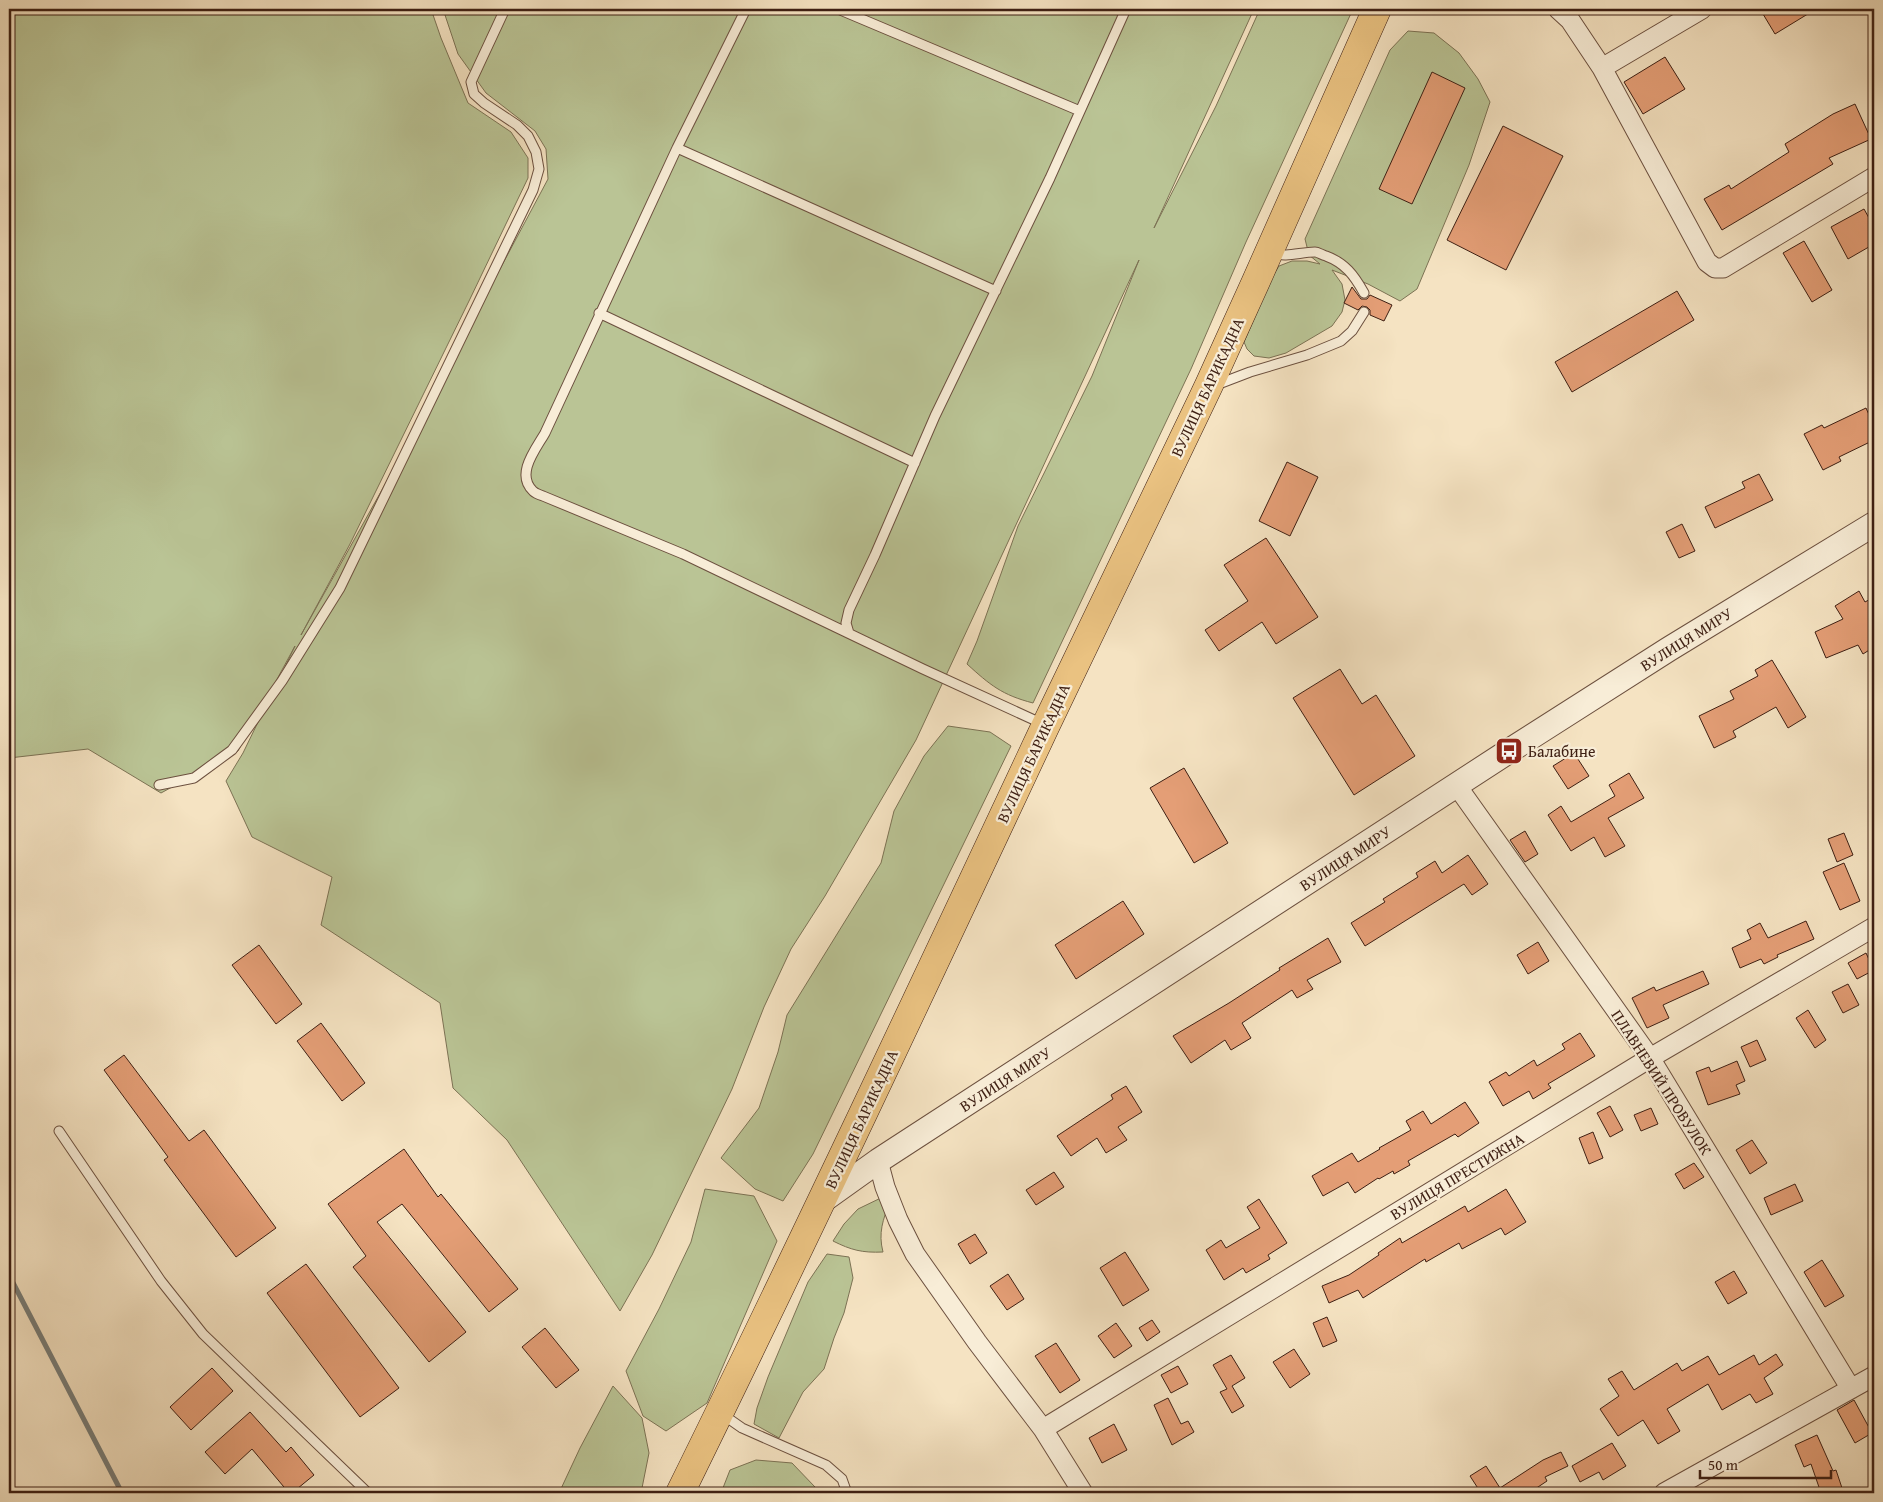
<svg xmlns="http://www.w3.org/2000/svg" width="1883" height="1502" font-family="'Gentium Book Plus',serif">
<style>
.green{fill:#bac495;stroke:#7c7254}
.lines{fill:none;stroke-linecap:round;stroke-linejoin:round}
.stream{stroke:#787d78;stroke-width:5}
.building{fill:#e49e76;stroke:#3e1f13}
.service-casing{stroke:#6c503f;stroke-width:11}
.minor-casing{stroke:#6c503f;stroke-width:21}
.tertiary-casing{stroke:#6c503f;stroke-width:26}
.primary-casing{stroke:#3e1f13;stroke-width:29}
.service{stroke:#f8edd7;stroke-width:9}
.minor{stroke:#f8edd7;stroke-width:19}
.tertiary{stroke:#f8edd7;stroke-width:24}
.primary{stroke:#eac281;stroke-width:28}
.labels{text-anchor:middle;dominant-baseline:central;stroke-width:4.5;stroke-linejoin:round;paint-order:stroke}
.street-label{font-size:16px;fill:#3e1f13;stroke:#f8edd7}
.poi-label{font-size:16px;fill:#3e1f13;stroke:#f8edd7;text-anchor:start}
</style>
<rect width="100%" height="100%" fill="#f5e3c2"/>
<filter id="stains"><feTurbulence type="fractalNoise" baseFrequency=".004" numOctaves="4"/><feColorMatrix values="0 0 0 0 .2 0 0 0 0 .09 0 0 0 0 .02 0 0 0 .5 -.17"/></filter>
<radialGradient id="worn" r=".72"><stop offset=".6" stop-color="#630" stop-opacity="0"/><stop offset="1" stop-color="#630" stop-opacity=".3"/></radialGradient>
<path class="green" d="M9,9H431L441,38L468,103L511,132L528,158V178L469,301L350,544L301,635L383,488L548,179L546,149L535,131L486,93L458,54L443,9H1254L1154,228L1216,106L1260,9H1353L1246,242L1191,369L1033,703C1002,695 990,685 967,664L977,641L1018,526L1092,376L1139,260L916,740L825,896L791,949L764,1007L732,1089L652,1255L620,1311L507,1140L453,1088L440,1003L321,925L332,877L252,837L226,781L243,753L295,646L238,751L161,793L88,749L9,758Z
M1408,31L1434,33L1459,53L1478,79L1490,102L1469,165L1417,289L1400,301L1368,284L1332,270L1342,284L1345,300L1342,312L1332,326L1286,353L1269,358L1254,356L1247,349L1244,342L1271,279L1279,266L1292,261H1307L1320,264L1309,255L1305,239L1390,50Z
M948,726L990,732L1011,746L813,1154L783,1201L755,1189L721,1158L759,1108L778,1052L787,1015L881,863L894,811L924,756Z
M705,1189L754,1196L777,1241L707,1403L666,1431L643,1416L626,1371L659,1309L691,1242Z
M887,1195L890,1202C883,1219 878,1233 883,1252C862,1253 851,1250 833,1241L844,1224L858,1209Z
M827,1254L849,1257L853,1278L844,1313L834,1338L824,1369L803,1392L779,1438L754,1424L757,1408L768,1377L808,1282Z
M613,1386L642,1418L649,1453L641,1493H559L580,1448Z
M756,1460L792,1463L815,1487V1493H721L730,1470Z"/>
<g class="lines">
<path class="stream" d="M9,1275L122,1493"/>
</g>
<path class="building" d="M1760,9H1816L1775,34Z
M1665,57L1685,89L1643,114L1624,82Z
M1432,72L1465,88L1412,204L1379,189Z
M1855,104L1871,139L1829,158L1833,164L1722,230L1704,199L1729,185L1731,189L1789,152L1785,144L1833,114Z
M1503,126L1563,156L1506,270L1447,240Z
M1864,209L1874,227V244L1848,259L1831,227Z
M1804,241L1832,290L1812,302L1783,253Z
M1352,287L1361,299H1367L1370,295L1392,305L1384,321L1370,315V310L1367,307L1362,306L1358,310L1344,303Z
M1677,291L1694,320L1572,392L1555,362Z
M1866,408L1874,426V440L1839,457L1841,461L1823,470L1804,434L1822,425L1824,428Z
M1287,462L1318,477L1290,536L1259,521Z
M1759,474L1773,500L1715,528L1705,507L1745,488L1742,482Z
M1682,524L1695,551L1679,558L1666,532Z
M1266,538L1318,617L1276,644L1262,622L1219,651L1205,630L1248,601L1224,565Z
M1859,591L1865,602L1874,597V647L1863,654L1858,645L1826,658L1815,632L1843,619L1835,606Z
M1772,660L1806,717L1788,728L1776,707L1733,731L1736,737L1714,748L1699,716L1734,699L1730,691L1758,676L1755,670Z
M1340,669L1362,704L1376,695L1415,756L1354,795L1293,698Z
M1574,753L1589,776L1568,789L1553,766Z
M1184,768L1228,843L1194,863L1150,788Z
M1629,773L1644,798L1608,818L1625,846L1605,857L1594,837L1571,851L1548,815L1561,806L1571,822L1615,796L1609,785Z
M1525,831L1538,854L1525,862L1510,840Z
M1844,833L1853,855L1837,862L1828,839Z
M1468,855L1488,884L1472,895L1464,884L1365,946L1351,923L1385,902L1383,899L1418,877L1416,873L1435,861L1442,873Z
M1844,863L1860,901L1840,910L1823,872Z
M1123,901L1144,934L1076,979L1055,945Z
M1806,921L1814,939L1777,955L1778,957L1764,964L1761,959L1740,968L1732,948L1751,939L1747,930L1760,923L1768,938Z
M1328,938L1341,962L1307,980L1313,989L1297,998L1292,990L1242,1023L1251,1038L1231,1050L1225,1040L1191,1063L1173,1036L1229,1003L1280,970L1279,968Z
M1538,942L1549,961L1528,974L1517,955Z
M259,945L302,1004L276,1024L232,965Z
M1866,953L1874,970L1857,979L1848,963Z
M1703,971L1709,984L1663,1005L1669,1018L1647,1028L1632,998L1654,987L1656,991Z
M1848,984L1859,1005L1843,1013L1832,992Z
M1808,1010L1826,1040L1815,1048L1796,1018Z
M321,1023L365,1083L342,1101L297,1041Z
M1580,1033L1595,1056L1548,1084L1551,1088L1533,1099L1529,1091L1503,1106L1489,1082L1506,1072L1509,1076L1534,1060L1537,1066L1565,1049L1562,1044Z
M1757,1040L1766,1060L1750,1067L1741,1047Z
M124,1055L189,1141L204,1130L276,1228L236,1257L164,1160L168,1157L104,1070Z
M1737,1061L1745,1081L1736,1085L1740,1094L1708,1105L1696,1072L1709,1067L1711,1072Z
M1126,1086L1142,1112L1118,1127L1127,1140L1106,1153L1097,1138L1071,1156L1057,1136L1113,1099L1111,1095Z
M1465,1102L1479,1123L1458,1137L1455,1134L1408,1161L1410,1165L1394,1174L1393,1171L1379,1179L1378,1178L1355,1193L1348,1182L1323,1196L1312,1176L1352,1153L1358,1162L1380,1149L1379,1148L1411,1130L1406,1121L1423,1111L1431,1124Z
M1610,1106L1623,1130L1610,1137L1597,1113Z
M1651,1108L1658,1124L1641,1131L1634,1115Z
M1593,1132L1603,1158L1589,1164L1579,1138Z
M1752,1140L1767,1163L1750,1174L1736,1150Z
M404,1149L438,1197L441,1194L518,1289L489,1312L402,1204L377,1222L466,1332L429,1362L353,1267L366,1256L328,1204Z
M1694,1163L1704,1177L1684,1189L1675,1174Z
M1054,1172L1064,1187L1036,1205L1026,1190Z
M1795,1184L1803,1201L1771,1215L1764,1198Z
M1506,1189L1526,1222L1505,1235L1501,1228L1462,1249L1459,1243L1426,1262L1425,1259L1363,1298L1358,1290L1329,1303L1322,1286L1349,1275L1379,1255L1378,1253L1400,1238L1402,1243L1465,1206L1468,1212Z
M1259,1199L1287,1243L1268,1255L1270,1259L1246,1273L1243,1268L1224,1280L1206,1250L1221,1240L1226,1248L1260,1228L1247,1207Z
M975,1234L987,1253L970,1264L958,1244Z
M1125,1252L1149,1290L1123,1306L1100,1268Z
M1822,1260L1844,1296L1825,1307L1804,1272Z
M306,1264L399,1388L360,1417L267,1293Z
M1734,1271L1747,1293L1728,1304L1715,1282Z
M1008,1274L1024,1299L1007,1310L990,1286Z
M1327,1317L1337,1341L1323,1347L1313,1323Z
M1152,1320L1160,1332L1147,1341L1139,1328Z
M1116,1323L1132,1346L1114,1358L1098,1336Z
M545,1328L579,1370L556,1388L522,1347Z
M1056,1343L1080,1380L1060,1393L1035,1356Z
M1294,1349L1310,1374L1290,1388L1273,1362Z
M1776,1354L1783,1365L1764,1378L1773,1394L1756,1403L1750,1394L1722,1410L1708,1384L1667,1409L1680,1431L1658,1444L1643,1420L1618,1436L1600,1409L1619,1396L1608,1379L1622,1371L1634,1390L1677,1363L1682,1371L1708,1356L1719,1375L1754,1355L1759,1365Z
M1231,1355L1245,1378L1232,1386L1244,1406L1232,1413L1220,1392L1227,1389L1213,1365Z
M1178,1366L1188,1384L1171,1393L1161,1375Z
M212,1368L233,1391L191,1430L170,1407Z
M1168,1398L1181,1424L1188,1421L1194,1432L1172,1445L1154,1405Z
M1854,1400L1872,1433L1855,1443L1837,1410Z
M250,1412L286,1452L291,1447L314,1475L292,1493H289L252,1449L225,1474L205,1452Z
M1114,1424L1127,1450L1102,1463L1089,1438Z
M1817,1435L1833,1471L1836,1470L1842,1488L1826,1493H1821L1811,1464L1804,1467L1795,1445Z
M1612,1443L1626,1466L1603,1480L1599,1472L1580,1482L1572,1466Z
M1561,1452L1568,1466L1545,1477L1547,1481L1529,1493H1481L1470,1476L1486,1466L1500,1488L1543,1460Z"/>
<g class="lines">
<g class="service-casing">
<path id="service" d="M746,9L677,148L545,433C536,449 515,474 533,491C535,493 540,495 543,496L683,554L923,669L1043,724
M838,9L1080,111
M677,148L996,291
M1272,253C1287,258 1300,252 1315,252C1318,252 1322,255 1326,256C1345,263 1354,275 1364,293
M599,313L915,463
M1216,385L1250,372L1307,355L1341,341L1352,331L1364,312
M849,633L846,623L849,610L875,555L935,416L1050,178L1126,9
M159,785L194,778L232,750L282,681L340,588L533,190L539,169L536,152L528,136L517,125L484,103L474,94L471,82L505,9
M59,1131L161,1281L203,1334L368,1493
M722,1414L742,1428L826,1465L842,1479L847,1493"/>
</g>
<g class="minor-casing">
<path id="minor" d="M1558,9L1570,20L1602,68L1707,262L1715,268H1723L1874,177
M1602,68L1702,9
M1457,786L1650,1058L1851,1389
M878,1161L885,1187L898,1220L915,1254L977,1342L1043,1429L1083,1493
M1043,1429L1650,1058L1874,927
M1664,1493L1874,1376"/>
</g>
<g class="tertiary-casing">
<path id="tertiary" d="M822,1201L878,1161L1509,751L1669,649L1874,524"/>
</g>
<g class="primary-casing">
<path id="primary" d="M680,1493C805,1239 925,983 1045,727C1099,612 1155,499 1209,385C1266,260 1322,134 1377,9"/>
</g>
<use href="#service" class="service"/>
<use href="#minor" class="minor"/>
<use href="#tertiary" class="tertiary"/>
<use href="#primary" class="primary"/>
</g>
<defs>
<g id="bus-square" transform="scale(1.4375)"><rect x="-9" y="-9" width="18" height="18" rx="4" fill="#8f2418" stroke="#f8edd7"/><path d="M-5-6H5V4H4V6H2V4H-2V6H-4V4H-5ZM-3.5-4V0h7V-4ZM-3.5 1.2v1.5H-2V1.2ZM2 1.2v1.5H3.5V1.2Z" fill="#fff"/></g>
</defs>
<g fill-rule="evenodd">
<use href="#bus-square" x="1509" y="751"/>
</g>
<g class="labels">
<g class="street-label">
<text transform="translate(1207 387) rotate(-65)">ВУЛИЦЯ БАРИКАДНА</text>
<text transform="translate(1686 639) rotate(-32)">ВУЛИЦЯ МИРУ</text>
<text transform="translate(1033 753) rotate(-65)">ВУЛИЦЯ БАРИКАДНА</text>
<text transform="translate(1345 858) rotate(-33)">ВУЛИЦЯ МИРУ</text>
<text transform="translate(1005 1079) rotate(-33)">ВУЛИЦЯ МИРУ</text>
<text transform="translate(1662 1082) rotate(57)">ПЛАВНЕВИЙ ПРОВУЛОК</text>
<text transform="translate(861 1119) rotate(-65)">ВУЛИЦЯ БАРИКАДНА</text>
<text transform="translate(1457 1176) rotate(-31)">ВУЛИЦЯ ПРЕСТИЖНА</text>
</g>
<g class="poi-label">
<text x="1528" y="751">Балабине</text>
</g>
</g>
<rect width="1883" height="1502" fill="none" stroke="#f5e3c2" stroke-width="30"/>
<rect x="10" y="10" width="1863" height="1482" fill="none" stroke="#3e1f13" stroke-width="2.5"/>
<rect x="15" y="15" width="1853" height="1472" fill="none" stroke="#3e1f13"/>
<path d="M1700 1470v8h131v-8" fill="none" stroke="#3e1f13" stroke-width="2.5"/>
<text x="1708" y="1470" font-size="15" fill="#3e1f13" stroke="#f8edd7" stroke-width="4" paint-order="stroke">50 m</text>
<rect width="100%" height="100%" filter="url(#stains)"/>
<rect width="100%" height="100%" fill="url(#worn)"/>
</svg>
